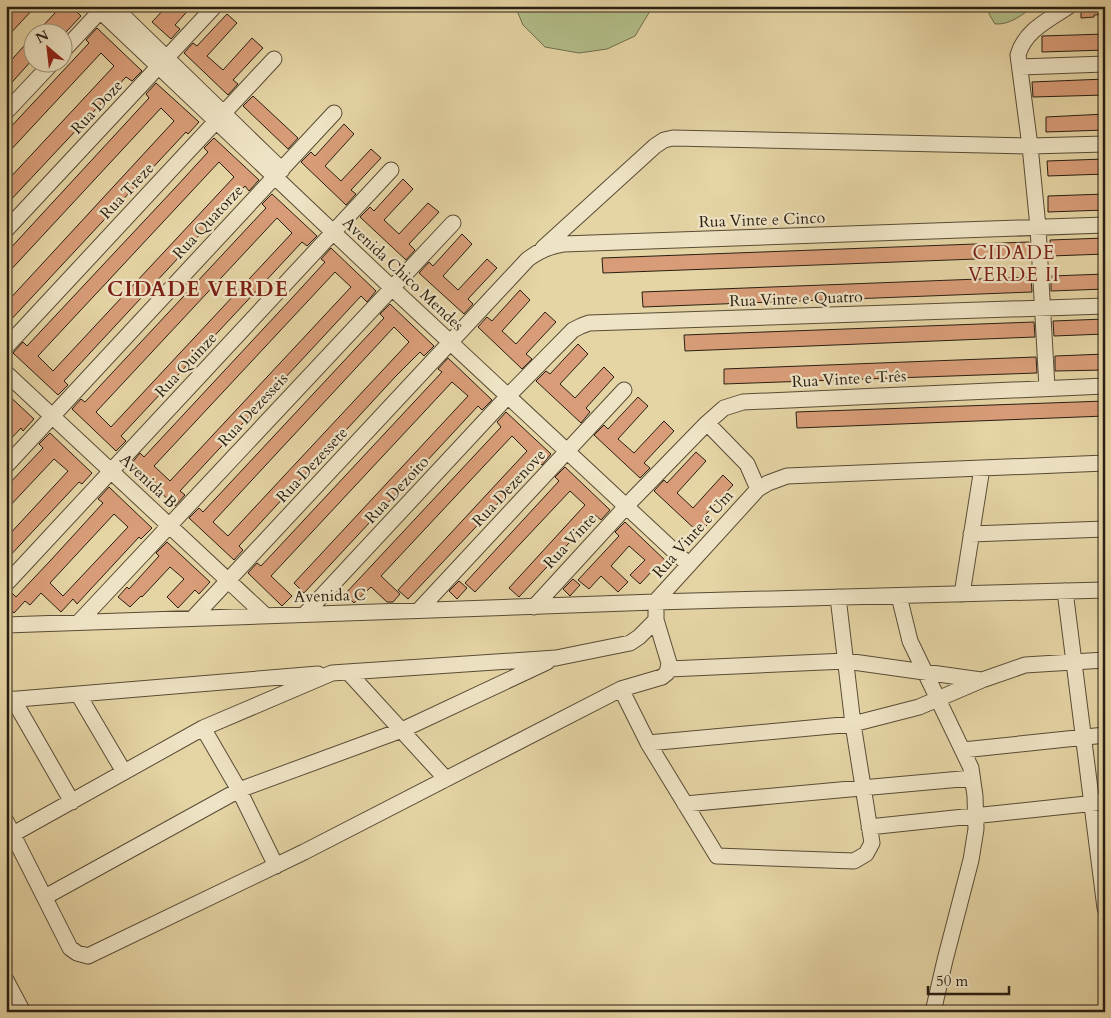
<svg xmlns="http://www.w3.org/2000/svg" width="1111" height="1018" font-family="Cardo,serif">
<style>
.green{fill:#b2bd88;stroke:#6e6e4d}
.building{fill:#d89d78;stroke:#291f12;fill-rule:evenodd}
.lines{fill:none;stroke-linecap:round;stroke-linejoin:round}
.minor-casing{stroke:#584c36;stroke-width:17}
.minor{stroke:#eee3c4;stroke-width:15}
.labels{text-anchor:middle;dominant-baseline:central;stroke-width:4.5;stroke-linejoin:round;paint-order:stroke}
.street-label{font-size:16px;fill:#291f12;stroke:#eee3c4}
.quarter-label{font-size:19px;letter-spacing:1px;fill:#7a1f14;stroke:#eee3c4}
.district-label{font-size:21px;font-weight:bold;letter-spacing:1px;fill:#7a1f14;stroke:#eee3c4}
</style>
<rect width="100%" height="100%" fill="#e5d4a4"/>
<filter id="stains"><feTurbulence type="fractalNoise" baseFrequency=".004" numOctaves="4"/><feColorMatrix values="0 0 0 0 .2 0 0 0 0 .09 0 0 0 0 .02 0 0 0 .5 -.17"/></filter>
<radialGradient id="worn" r=".72"><stop offset=".6" stop-color="#630" stop-opacity="0"/><stop offset="1" stop-color="#630" stop-opacity=".3"/></radialGradient>
<path class="green" d="M515,6H653L635,36L607,49L579,53L545,47L523,25Z
M990,6H1034C1022,15 1010,25 995,24L989,14Z"/>
<path class="building" d="M15,6H36L6,38V15Z
M48,6H71L81,16L66,32H37L55,13Z
M167,6H192L175,25L180,29L171,39L152,22Z
M1081,6H1105V14L1094,15V17L1081,18Z
M227,14L237,23L207,56L223,70L252,38L263,48L233,80L238,84L228,95L184,53L193,43L197,46Z
M97,28L142,71L132,81L126,77L6,205V182L114,66L101,53L6,155V132L89,43L86,40Z
M1105,34V50L1042,52V36Z
M32,37V60L6,89V66Z
M1105,79V95L1033,97L1032,82Z
M156,83L199,122L188,134L186,132L6,325V303L174,121L161,108L6,275V253L149,98L146,94Z
M253,96L298,138L288,149L243,106Z
M1105,114V130L1046,132V117Z
M344,124L354,134L325,166L341,181L371,149L381,158L351,190L356,194L346,205L301,162L311,152L315,156Z
M214,138L259,180L249,191L245,186L64,381L68,385L58,395L13,353L23,342L27,346L175,188L208,152L204,148ZM219,162L234,177L53,371L38,356Z
M1105,159V174L1048,176L1047,161Z
M403,179L413,189L384,220L399,234L428,203L439,212L409,244L415,250L406,260L360,217L370,207L374,211Z
M272,194L317,236L307,246L302,242L121,436L126,441L116,451L72,409L81,399L85,402L251,224L266,208L262,204ZM277,218L292,233L111,427L96,412Z
M1105,194V210L1048,212V196Z
M462,234L472,244L443,276L458,290L487,259L497,268L468,299L473,304L464,314L419,273L429,262L433,266Z
M1105,238V254L1051,256L1050,240Z
M1029,242L1030,257L603,273L602,258Z
M331,248L376,291L367,302L361,296L180,491L185,495L175,506L131,464L140,453L144,457L292,298L325,262L321,259ZM335,272L351,287L170,481L154,466Z
M1105,274V289L1051,291V276Z
M1031,277L1032,292L643,307L642,292Z
M520,290L530,300L502,331L516,344L545,312L556,322L526,354L532,359L522,369L478,327L487,317L492,321Z
M390,304L434,346L424,356L420,352L396,376L239,546L243,550L234,560L189,518L199,508L203,512L384,318L380,314ZM394,327L409,342L228,536L213,522Z
M1105,319V334L1054,336L1053,321Z
M1034,322L1035,337L685,351L684,335Z
M578,344L588,354L560,384L575,398L604,367L614,377L586,408L590,412L581,423L536,381L546,371L550,374Z
M1105,354V370L1055,371V356Z
M1036,357L1037,373L724,384V369Z
M448,358L492,400L482,410L478,406L304,593L294,583L468,396L452,382L271,576L292,596L282,606L248,573L257,563L261,566L276,550L442,372L438,369Z
M6,393L34,419L23,431L21,428L6,444Z
M638,397L648,406L618,439L634,453L664,421L674,431L644,463L650,468L640,478L594,435L604,425L608,429Z
M1105,401V416L797,428L796,412Z
M506,412L551,454L542,465L538,461L408,599L398,590L527,451L512,436L381,576L400,594L393,602H387L371,587L354,603L345,594L501,427L497,422Z
M50,433L92,473L82,484L79,482L6,560V538L68,471L54,459L6,510V487L43,448L39,444Z
M696,452L706,461L677,493L693,508L723,475L733,485L703,517L709,523L699,533L654,491L664,480L667,483Z
M565,467L610,510L601,520L595,515L519,597L509,588L585,505L570,491L475,592L465,583L559,481L555,477Z
M109,487L152,528L141,539L139,537L77,604L73,599L61,612L41,593L30,605L25,601L14,613L6,605V598L12,593L16,597L50,561L103,503L98,499ZM114,514L128,527L63,596L50,583Z
M625,522L669,564L660,574L654,569L640,584L630,575L645,560L629,546L611,566L628,582L618,592L601,576L589,589L578,580L619,536L615,532Z
M167,542L210,582L199,594L195,590L178,608L167,597L184,579L170,567L142,597L141,596L130,607L118,597L127,587L129,589L159,556L156,553Z
M573,579L580,585L570,596L563,589Z
M459,581L467,588L457,599L449,591Z"/>
<g class="lines">
<g class="minor-casing">
<path id="minor" d="M95,6L392,288L689,565
M113,6L282,170
M62,52L105,6
M1020,67L1105,64
M6,112L53,62
M6,230L213,8
M543,248L655,146L664,140L673,138L1030,146L1105,144
M6,347L274,59
M6,373L266,616
M1047,388L1038,227L1030,146L1018,55C1025,30 1049,20 1069,6
M707,423L747,464L758,489
M6,466L334,113
M971,534L1105,529
M6,584L391,170
M1065,591L1105,908
M962,594L982,468
M899,596L910,641L971,768L975,796L976,829L971,860L945,960L933,1012
M655,602L758,489L768,483L787,476L1105,463
M534,607L633,499L707,423L724,408L743,402L1105,386
M419,610L624,390
M305,614L508,396L573,330L581,326L589,323L1105,306
M193,618L528,259C539,251 549,246 563,244L1105,225
M79,622L453,223
M6,625L655,602L1105,590
M669,669L846,661L981,680
M348,672L446,779
M621,689L648,743L717,856L854,861L866,854L872,843L853,724L838,597
M78,694L124,772
M13,699L72,802
M6,700L318,674
M203,728L239,790L276,866
M648,743L853,724L919,707L982,680L1025,665L1105,660
M963,750L1105,735
M685,804L972,778
M6,821L70,948L77,953L88,956L304,852L621,689L662,677L667,673L669,663L656,620
M869,827L1105,802
M6,838L203,728L332,673L556,658L630,643L639,637L656,620V611
M45,897L239,790L402,730L547,662
M6,980L23,1012"/>
</g>
<use href="#minor" class="minor"/>
</g>
<g class="labels">
<g class="street-label">
<text transform="translate(97 107) rotate(-47)">Rua Doze</text>
<text transform="translate(127 191) rotate(-47)">Rua Treze</text>
<text transform="translate(762 220) rotate(-2)">Rua Vinte e Cinco</text>
<text transform="translate(208 222) rotate(-47)">Rua Quatorze</text>
<text transform="translate(403 274) rotate(43)">Avenida Chico Mendes</text>
<text transform="translate(796 299) rotate(-2)">Rua Vinte e Quatro</text>
<text transform="translate(186 365) rotate(-47)">Rua Quinze</text>
<text transform="translate(849 379) rotate(-3)">Rua Vinte e Três</text>
<text transform="translate(253 410) rotate(-47)">Rua Dezesseis</text>
<text transform="translate(312 465) rotate(-47)">Rua Dezessete</text>
<text transform="translate(148 481) rotate(43)">Avenida B</text>
<text transform="translate(509 488) rotate(-47)">Rua Dezenove</text>
<text transform="translate(397 490) rotate(-47)">Rua Dezoito</text>
<text transform="translate(693 534) rotate(-48)">Rua Vinte e Um</text>
<text transform="translate(570 541) rotate(-47)">Rua Vinte</text>
<text transform="translate(330 596) rotate(-2)">Avenida C</text>
</g>
<g class="quarter-label">
<text x="1014" y="253">CIDADE<tspan x="1014" dy="22">VERDE II</tspan></text>
</g>
<g class="district-label">
<text x="198" y="289">CIDADE VERDE</text>
</g>
</g>
<rect width="1111" height="1018" fill="none" stroke="#e5d4a4" stroke-width="25"/>
<rect x="8" y="8" width="1096" height="1003" fill="none" stroke="#291f12" stroke-width="2.5"/>
<rect x="12" y="12" width="1086" height="993" fill="none" stroke="#291f12"/>
<g transform="translate(48 48) rotate(332)"><circle r="24" fill="#eee3c4" stroke="#9f957d"/>
<path d="M0-4L9 19L0 12L-9 19Z" fill="#8f2418"/>
<text y="-8" font-size="14" font-weight="bold" text-anchor="middle" fill="#291f12">N</text>
</g>
<path d="M928 986v8h81v-8" fill="none" stroke="#291f12" stroke-width="2.5"/>
<text x="936" y="986" font-size="15" fill="#291f12" stroke="#eee3c4" stroke-width="4" paint-order="stroke">50 m</text>
<rect width="100%" height="100%" filter="url(#stains)"/>
<rect width="100%" height="100%" fill="url(#worn)"/>
</svg>
